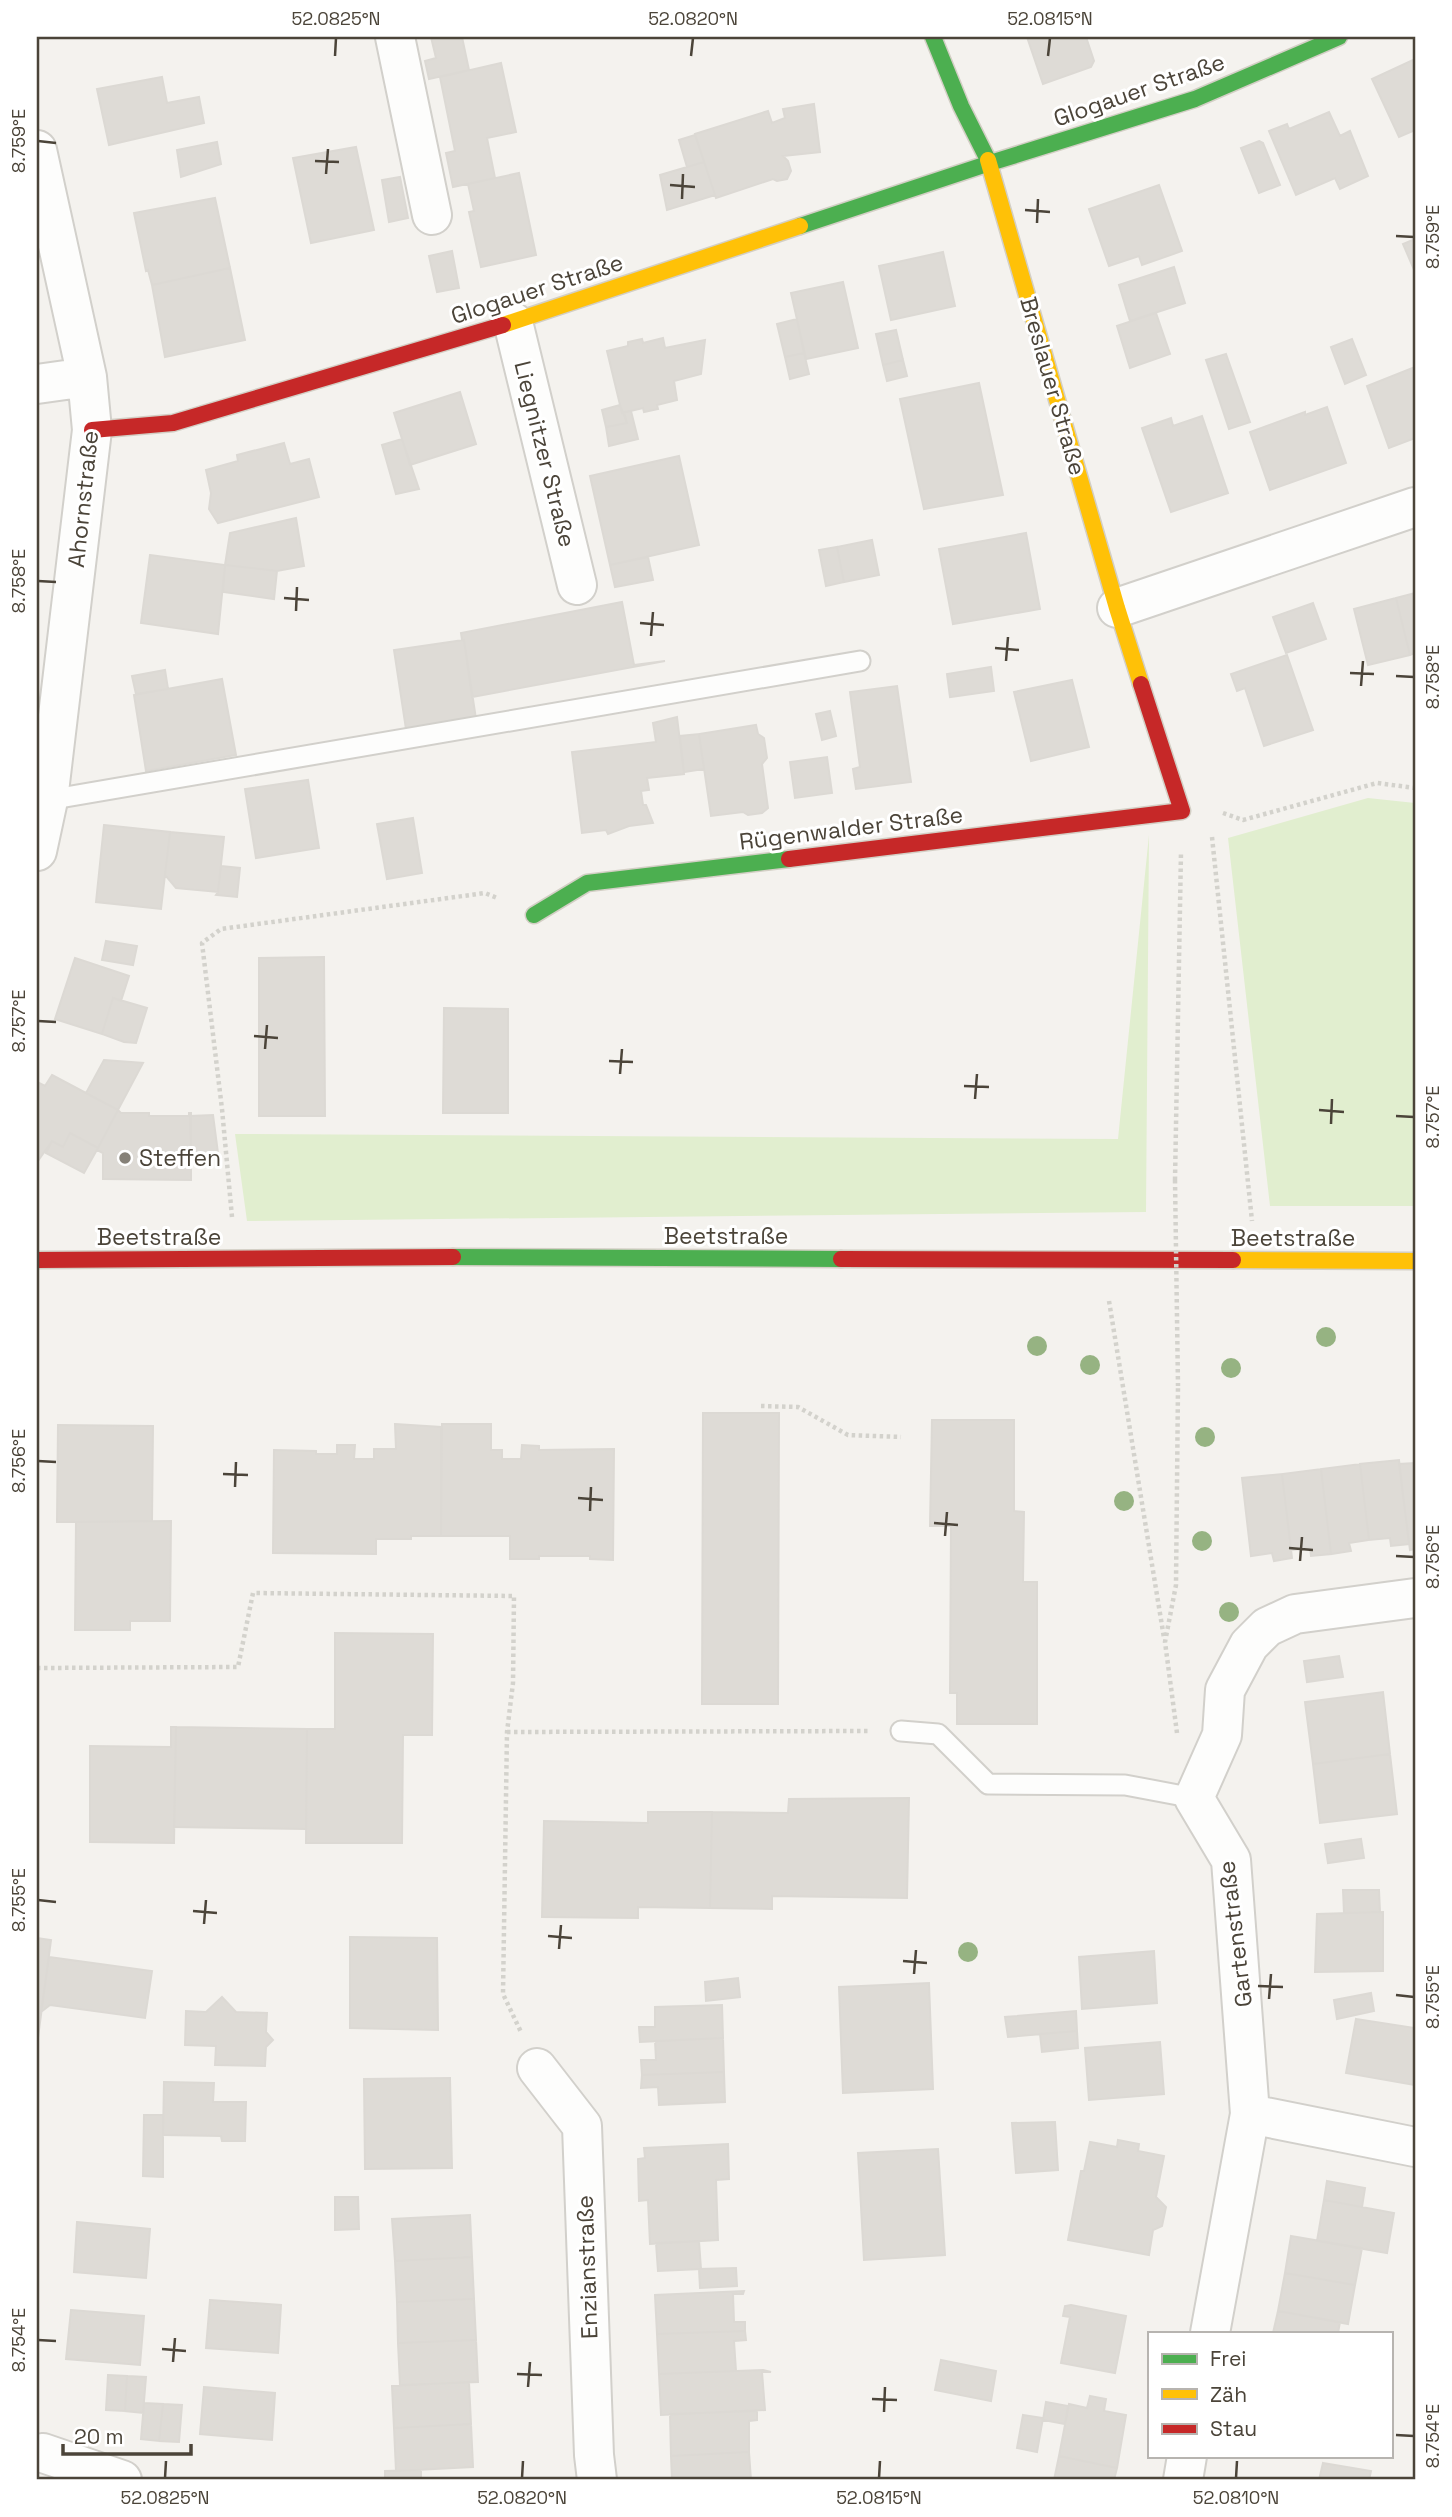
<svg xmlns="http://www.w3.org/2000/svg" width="1452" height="2517" font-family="'Space Grotesk',sans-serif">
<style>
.green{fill:#e1eecf}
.building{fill:#dedbd6;stroke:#dcd9d4;stroke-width:2}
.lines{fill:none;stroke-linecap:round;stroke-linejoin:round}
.lane-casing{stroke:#d2d0cb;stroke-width:23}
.street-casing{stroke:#d2d0cb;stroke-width:42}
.fast-casing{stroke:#d3cfc5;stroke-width:19}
.slow-casing{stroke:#d3cfc5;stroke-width:19}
.jam-casing{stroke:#d3cfc5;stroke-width:19}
.path{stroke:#d3d2cc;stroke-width:4.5;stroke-dasharray:3.5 3.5;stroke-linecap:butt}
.lane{stroke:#fdfdfc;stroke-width:19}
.street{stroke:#fdfdfc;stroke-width:38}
.fast{stroke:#4caf50;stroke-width:16}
.slow{stroke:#ffc107;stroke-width:16}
.jam{stroke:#c62828;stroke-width:16}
.path-bridge{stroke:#d3d2cc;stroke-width:4.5;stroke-dasharray:3.5 3.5;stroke-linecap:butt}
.tree{fill:#96b382}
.ticks{fill:none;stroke:#4b4439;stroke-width:2.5}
.poi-dot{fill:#868178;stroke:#fff;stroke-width:2.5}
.labels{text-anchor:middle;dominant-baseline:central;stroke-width:6;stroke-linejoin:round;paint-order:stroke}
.street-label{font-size:23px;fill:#4b4439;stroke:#fff}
.poi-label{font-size:23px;fill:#4b4439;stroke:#fff;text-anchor:start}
.neatline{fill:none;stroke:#4b4439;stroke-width:2.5}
.ticks-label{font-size:18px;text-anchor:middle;fill:#4b4439}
</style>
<rect width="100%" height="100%" fill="#f4f2ee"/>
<path class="green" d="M1368,798L1415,803V1206H1270L1228,838Z
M1149,835L1146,1212L247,1221L235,1134L1118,1139Z"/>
<path class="building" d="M431,37H462L469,70L429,79L425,61L436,58Z
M1027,37H1086L1094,61L1091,67L1043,84Z
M1415,59V130L1399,137L1372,79Z
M501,63L516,132L487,138L495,178L453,187L446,153L455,151L440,77Z
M162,77L167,103L199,97L204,123L109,145L97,89Z
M814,104L820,152L783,156L788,161L791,171L787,179L777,181L773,179L716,198L695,134L768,111L772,123L785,118L783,109Z
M1329,112L1340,136L1350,131L1368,176L1340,189L1335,178L1296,195L1269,131L1287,124L1289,129Z
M695,135L704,162L687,167L679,140Z
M1259,141L1263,143L1280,185L1259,193L1241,148Z
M217,142L221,164L181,177L177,150Z
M356,147L374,230L311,243L293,158Z
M704,162L715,195L667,210L660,175Z
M519,173L536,255L481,267L469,212L474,211L468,184Z
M400,177L408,218L389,222L382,180Z
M1159,185L1182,251L1142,265L1139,256L1109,266L1089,209Z
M215,198L230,268L152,285L148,270L146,271L134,213Z
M1415,239V272L1403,244Z
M452,251L459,288L437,292L429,256Z
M943,252L955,306L891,320L879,266Z
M1174,267L1185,303L1130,321L1119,285Z
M230,268L245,340L165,357L152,285Z
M843,282L858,348L806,359L791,293Z
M1156,313L1170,354L1130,368L1117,326Z
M797,319L804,353L785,357L777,324Z
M896,330L903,360L883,365L876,334Z
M663,338L665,348L705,340L701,374L674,381L677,400L657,405L658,409L644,412L643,408L622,413L607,351L628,346V342L642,339L643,343Z
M1352,339L1366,375L1345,384L1331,347Z
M804,353L809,374L790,379L785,357Z
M1226,354L1250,422L1229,429L1206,360Z
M903,360L907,376L887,381L883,365Z
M1415,367V438L1389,448L1367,386Z
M979,383L1003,495L924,509L900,399Z
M460,392L476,444L410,465L394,413Z
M620,405L627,423L606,427L602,410Z
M1327,407L1346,463L1270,490L1250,432L1305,412V415Z
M631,411L638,439L609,446L606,427L627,423L624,412Z
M1202,416L1228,493L1171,512L1142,428L1171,418L1173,426Z
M402,439L419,489L396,494L382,445Z
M284,443L290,464L309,459L319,497L218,523L209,509L211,493L206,470L238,461L237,455Z
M679,456L699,545L610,565L590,476Z
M296,518L304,566L277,571L225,565L230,533Z
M1026,533L1040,609L953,624L939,549Z
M872,540L879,575L844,582L837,547Z
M837,547L844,582L826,586L819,550Z
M150,555L225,565L218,634L141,623Z
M648,557L653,580L615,587L610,565Z
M225,565L277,571L274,599L223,592Z
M1415,593V653L1410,655L1396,598Z
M1396,598L1410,655L1368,665L1354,609Z
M622,602L634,665L665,661L472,697L464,640H462L461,633Z
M1313,603L1326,639L1286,653L1273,617Z
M464,640L476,719L406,729L394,650Z
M1287,655L1313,730L1264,746L1245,688L1237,691L1231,674Z
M991,667L994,691L950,697L947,674Z
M165,670L168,689L136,694L132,676Z
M222,679L236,755L146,771L134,695Z
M1072,680L1089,747L1031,761L1014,692Z
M897,686L911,782L856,789L853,769L860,767L850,692Z
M830,711L836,736L822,740L816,714Z
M677,717L684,774L647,778L649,790L641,791L643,805H646L653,823L629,826L608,834L606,830L582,833L572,752L656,742L653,723Z
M756,725L758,734L764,738L767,758L762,764L768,808L762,813L748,815L743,812L711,816L699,734Z
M699,734L704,769L684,772L680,736Z
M827,757L832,793L795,798L790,762Z
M308,780L319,848L256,858L245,789Z
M413,818L422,873L387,879L377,824Z
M104,825L170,832L161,909L96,902Z
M170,832L224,837L218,892L176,888L165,875Z
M221,866L240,868L237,897L216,895L218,892Z
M106,941L137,946L133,965L102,960Z
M324,957L325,1116H259V958Z
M75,958L129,976L121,1001L113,998L102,1034L55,1019Z
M113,998L147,1008L136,1043L124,1042L102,1034Z
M444,1008L508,1009V1113H443Z
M104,1060L143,1063L118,1110L86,1093Z
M52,1075L118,1110L98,1148L70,1133L63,1147L52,1141L38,1161L37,1082L45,1086Z
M118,1110L121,1113H149V1116H189V1113H191V1180L103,1179V1153L97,1150Z
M213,1115L218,1153L191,1154L190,1116Z
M70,1133L98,1148L84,1173L46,1153L52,1141L63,1147Z
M703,1413H779L778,1704H702Z
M932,1420H1014V1511L1024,1512L1023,1582H1037V1724H957V1693H950L951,1526H930Z
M395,1424L441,1427V1536H411V1539H376V1554L273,1553L274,1450L316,1451V1454H337V1445H355L354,1459H374V1449H396Z
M442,1424H491V1450H502V1459H521L522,1445L539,1446V1450L614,1449L613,1560L590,1559V1556H539V1559H510V1536H441Z
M58,1425L153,1426L152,1521L57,1522Z
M1399,1460L1409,1544L1391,1546L1390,1538L1369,1540L1360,1464Z
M1415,1463V1549L1410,1550L1399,1464Z
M1360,1464L1369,1540L1349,1543L1351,1551L1331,1554L1321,1469Z
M1321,1469L1331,1554L1311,1556L1310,1548L1291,1550L1282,1474Z
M1282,1474L1292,1558L1274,1561L1272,1553L1251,1556L1242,1478Z
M171,1521L170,1621H130V1630H75L76,1522Z
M335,1633L433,1634L432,1735H403L402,1843H306L307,1729H335Z
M1339,1656L1343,1677L1307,1682L1304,1661Z
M1383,1692L1390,1754L1313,1764L1305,1702Z
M171,1727H176L174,1843L90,1842V1746L171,1747Z
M176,1727L307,1729L306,1829L174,1827Z
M1390,1754L1397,1814L1320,1823L1313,1764Z
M909,1798L907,1898L772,1896V1909L710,1908L712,1812L788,1813L789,1799Z
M648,1812H712L710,1908L638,1907V1918L542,1917L544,1821L648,1823Z
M1361,1839L1364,1858L1328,1863L1325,1844Z
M1343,1890H1379L1380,1912L1344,1913Z
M1383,1912V1971L1315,1972L1317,1914Z
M350,1937L437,1938L438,2030L350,2028Z
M37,1938L51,1940L37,2045Z
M1154,1951L1157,2003L1082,2009L1079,1957Z
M49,1957L152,1971L145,2018L50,2005L41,2012Z
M738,1978L740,1997L706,2001L705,1982Z
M929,1983L933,2089L843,2093L839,1987Z
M1371,1993L1374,2011L1337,2019L1334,2000Z
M222,1997L236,2012L267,2013L266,2032L273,2040L266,2047L265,2066L215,2065L216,2046L185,2045L186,2011L206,2012Z
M722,2005L723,2038L640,2042L639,2027H655V2007Z
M1076,2011L1077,2031L1008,2037L1005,2017Z
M1356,2019L1415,2028V2085L1346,2073Z
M1077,2031L1078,2048L1042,2052L1040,2034Z
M723,2038L724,2072L642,2075L641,2060H656L655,2041Z
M1160,2042L1164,2094L1089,2100L1085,2048Z
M724,2072L725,2102L659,2105L658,2087L641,2088L642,2075Z
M450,2078L452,2168L365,2169L364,2079Z
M164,2082L214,2083L213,2102H246L245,2141H222L221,2136L163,2135Z
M144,2115H163V2177L143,2176Z
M1055,2122L1058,2170L1016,2173L1012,2123Z
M1118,2140L1139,2144L1138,2151L1164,2156L1156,2197L1166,2207L1162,2226L1153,2230L1149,2255L1068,2240L1081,2171H1084L1090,2142L1117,2147Z
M728,2144L729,2179L716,2180L718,2240L650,2244L648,2200L639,2201L638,2159L645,2158L644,2148Z
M938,2149L945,2255L864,2260L858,2153Z
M1327,2181L1365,2188L1362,2207L1324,2200Z
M335,2197H358L359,2229L335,2230Z
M1324,2200L1394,2213L1387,2253L1317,2241Z
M470,2215L472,2257L395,2261L392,2219Z
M77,2222L150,2229L146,2278L74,2272Z
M1291,2236L1362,2248L1355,2285L1285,2273Z
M699,2241L701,2269L658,2271L656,2243Z
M472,2257L474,2299L397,2302L395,2261Z
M736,2268L737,2286L700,2288L699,2269Z
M1285,2273L1355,2285L1348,2324L1278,2311Z
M744,2291L743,2294H733L734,2322H745V2331L657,2334L655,2295Z
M474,2299L476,2340L398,2343L397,2302Z
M210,2300L281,2305L278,2353L206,2348Z
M1071,2305L1126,2316L1115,2373L1061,2363L1070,2317L1063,2316L1065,2306Z
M71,2310L144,2316L140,2365L66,2359Z
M1278,2311L1340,2322L1338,2333H1273Z
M745,2331L746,2340L734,2341L736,2371L659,2374L657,2334Z
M476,2340L478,2382L400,2385L398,2343Z
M941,2360L996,2371L991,2401L935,2390Z
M763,2370L771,2372H762L765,2410L661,2415L659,2374Z
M108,2375L127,2376L125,2411L106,2410Z
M127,2376L146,2377L143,2413L125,2411Z
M469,2382L471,2424L394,2428L392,2386Z
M204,2387L275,2393L272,2440L200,2434Z
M1090,2396L1106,2399L1104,2411L1126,2415L1117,2468L1059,2456L1069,2404L1087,2408Z
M1046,2402L1068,2406L1065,2424L1043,2420Z
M144,2403L163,2404L159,2441L141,2439Z
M163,2404L182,2405L179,2442L159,2441Z
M757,2411V2420L749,2421V2452L671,2456L670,2414Z
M1023,2415L1043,2418L1037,2452L1017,2448Z
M471,2424L473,2467L396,2471L394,2428Z
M749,2452L751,2480H672L671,2456Z
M1059,2456L1117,2468L1114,2480H1054Z
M1323,2463L1371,2471L1369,2480H1319Z
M421,2470V2480H385V2471Z"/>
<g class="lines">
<g class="lane-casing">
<path id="lane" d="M48,800L860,661
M901,1731L938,1734L988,1784L1125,1785L1194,1798"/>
</g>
<g class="street-casing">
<path id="street" d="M395,37L432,215
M37,150L87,377L92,430L48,800L37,851
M513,322L577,585
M37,384L87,377
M1117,608L1415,507
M537,2068L582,2126L594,2455L597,2480
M1250,2114L1415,2147
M1210,2333L1250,2114L1231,1860L1194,1798L1222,1735L1225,1690L1249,1645L1267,1627L1295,1614L1415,1598
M43,2453L122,2480
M1183,2480L1187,2456"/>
</g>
<g class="fast-casing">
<path id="fast" d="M933,37L961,106L988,160
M800,226L990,163L1195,99L1339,37
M534,915L587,883L789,859
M453,1257L841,1259"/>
</g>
<g class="slow-casing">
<path id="slow" d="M988,160L1117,608L1141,684
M503,325L800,226
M1233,1260L1415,1261"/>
</g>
<g class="jam-casing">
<path id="jam" d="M92,430L173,423L503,325
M789,859L1182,811L1141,684
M841,1259L1233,1260
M37,1260L453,1257"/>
</g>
<path class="path" d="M1223,813L1243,820L1377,783L1415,788
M1212,837L1252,1221
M1175,1180L1181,852
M232,1217L222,1109L202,943L221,929L485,893L497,898
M1109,1301L1164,1638
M761,1406L798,1407L848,1435L901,1437
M37,1668L238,1667L253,1593L514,1596L513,1683L507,1732L503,1994L521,2032
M507,1732L870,1731
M1177,1733L1165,1642L1176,1585L1178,1386"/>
<use href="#lane" class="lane"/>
<use href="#street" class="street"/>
<use href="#fast" class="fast"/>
<use href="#slow" class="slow"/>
<use href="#jam" class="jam"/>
<path class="path-bridge" d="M1175,1180L1178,1386"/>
</g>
<g class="tree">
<circle cx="1326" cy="1337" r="10"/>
<circle cx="1037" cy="1346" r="10"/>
<circle cx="1090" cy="1365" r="10"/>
<circle cx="1231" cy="1368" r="10"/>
<circle cx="1205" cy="1437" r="10"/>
<circle cx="1124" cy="1501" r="10"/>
<circle cx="1202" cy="1541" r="10"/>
<circle cx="1229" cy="1612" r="10"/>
<circle cx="968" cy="1952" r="10"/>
</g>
<path class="ticks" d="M335,56L336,38M691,56L693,38M1048,56L1050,38M38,141L56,143M315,161L339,162M326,174L328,149M670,185L695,187M682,199L683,174M1025,210L1050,212M1037,223L1038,199M1396,236L1414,237M38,581L56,582M284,598L309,600M296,611L297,587M640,623L664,625M651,636L653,612M995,648L1019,650M1006,661L1008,637M1350,673L1374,674M1396,676L1414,677M1361,686L1363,661M38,1021L56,1022M254,1036L278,1038M265,1049L267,1025M609,1061L633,1062M620,1074L622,1049M964,1086L989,1087M975,1099L977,1074M1319,1110L1344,1112M1396,1116L1414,1117M1331,1124L1332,1099M38,1461L56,1462M223,1474L248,1475M235,1487L236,1462M578,1498L603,1500M590,1511L591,1487M934,1523L958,1525M945,1536L947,1512M1289,1548L1313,1550M1396,1556L1414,1557M1300,1561L1302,1537M38,1900L56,1902M193,1911L217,1913M204,1924L206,1900M548,1936L572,1938M559,1949L561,1925M903,1961L927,1963M914,1974L916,1950M1258,1986L1283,1987M1396,1995L1414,1997M1269,1999L1271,1974M38,2340L56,2341M162,2349L186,2351M173,2362L175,2338M517,2374L542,2375M528,2387L530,2362M872,2399L897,2400M884,2412L885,2387M1396,2435L1414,2436M165,2478L166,2461M522,2478L523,2461M879,2478L880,2461M1236,2478L1237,2461"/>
<circle class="poi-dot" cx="125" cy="1158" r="7"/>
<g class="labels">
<g class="street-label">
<text transform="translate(1139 90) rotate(-19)">Glogauer Straße</text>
<text transform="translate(537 289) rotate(-18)">Glogauer Straße</text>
<text transform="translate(1053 386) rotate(74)">Breslauer Straße</text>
<text transform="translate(545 454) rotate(76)">Liegnitzer Straße</text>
<text transform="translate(83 499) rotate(-84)">Ahornstraße</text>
<text transform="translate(851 828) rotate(-7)">Rügenwalder Straße</text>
<text x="726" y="1236">Beetstraße</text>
<text x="159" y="1237">Beetstraße</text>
<text x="1293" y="1238">Beetstraße</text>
<text transform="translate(1235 1934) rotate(-97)">Gartenstraße</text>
<text transform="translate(587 2267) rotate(-92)">Enzianstraße</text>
</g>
<g class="poi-label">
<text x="139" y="1158">Steffen</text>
</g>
</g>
<rect width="1452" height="2517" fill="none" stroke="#ffffff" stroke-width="77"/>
<rect x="1148" y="2332" width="245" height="126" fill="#ffffff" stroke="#b7b4b0" stroke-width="2"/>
<rect x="1162" y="2354" width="35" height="10" fill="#4caf50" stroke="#b7b4b0" stroke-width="2"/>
<text x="1210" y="2366" font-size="21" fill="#4b4439">Frei</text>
<rect x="1162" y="2389" width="35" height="10" fill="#ffc107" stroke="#b7b4b0" stroke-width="2"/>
<text x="1210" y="2402" font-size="21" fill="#4b4439">Zäh</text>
<rect x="1162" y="2424" width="35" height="10" fill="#c62828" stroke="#b7b4b0" stroke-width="2"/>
<text x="1210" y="2436" font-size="21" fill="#4b4439">Stau</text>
<path d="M63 2444v10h128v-10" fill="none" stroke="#4b4439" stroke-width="3.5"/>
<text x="74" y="2444" font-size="21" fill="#4b4439" stroke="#ffffff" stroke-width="5" paint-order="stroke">20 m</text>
<rect x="38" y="38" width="1376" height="2440" class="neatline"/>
<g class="ticks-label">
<text x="336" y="25">52.0825°N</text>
<text x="693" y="25">52.0820°N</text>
<text x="1050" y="25">52.0815°N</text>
<text transform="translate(19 141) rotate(-90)" y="6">8.759°E</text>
<text transform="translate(1433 237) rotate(-90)" y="6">8.759°E</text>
<text transform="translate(19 581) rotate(-90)" y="6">8.758°E</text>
<text transform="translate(1433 677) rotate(-90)" y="6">8.758°E</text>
<text transform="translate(19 1021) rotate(-90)" y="6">8.757°E</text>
<text transform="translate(1433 1117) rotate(-90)" y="6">8.757°E</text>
<text transform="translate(19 1461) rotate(-90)" y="6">8.756°E</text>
<text transform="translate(1433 1557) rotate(-90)" y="6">8.756°E</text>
<text transform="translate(19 1900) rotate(-90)" y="6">8.755°E</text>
<text transform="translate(1433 1997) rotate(-90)" y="6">8.755°E</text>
<text transform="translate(19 2340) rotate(-90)" y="6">8.754°E</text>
<text transform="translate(1433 2436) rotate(-90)" y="6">8.754°E</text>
<text x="165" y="2504">52.0825°N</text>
<text x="522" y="2504">52.0820°N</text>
<text x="879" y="2504">52.0815°N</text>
<text x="1236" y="2504">52.0810°N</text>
</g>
</svg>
